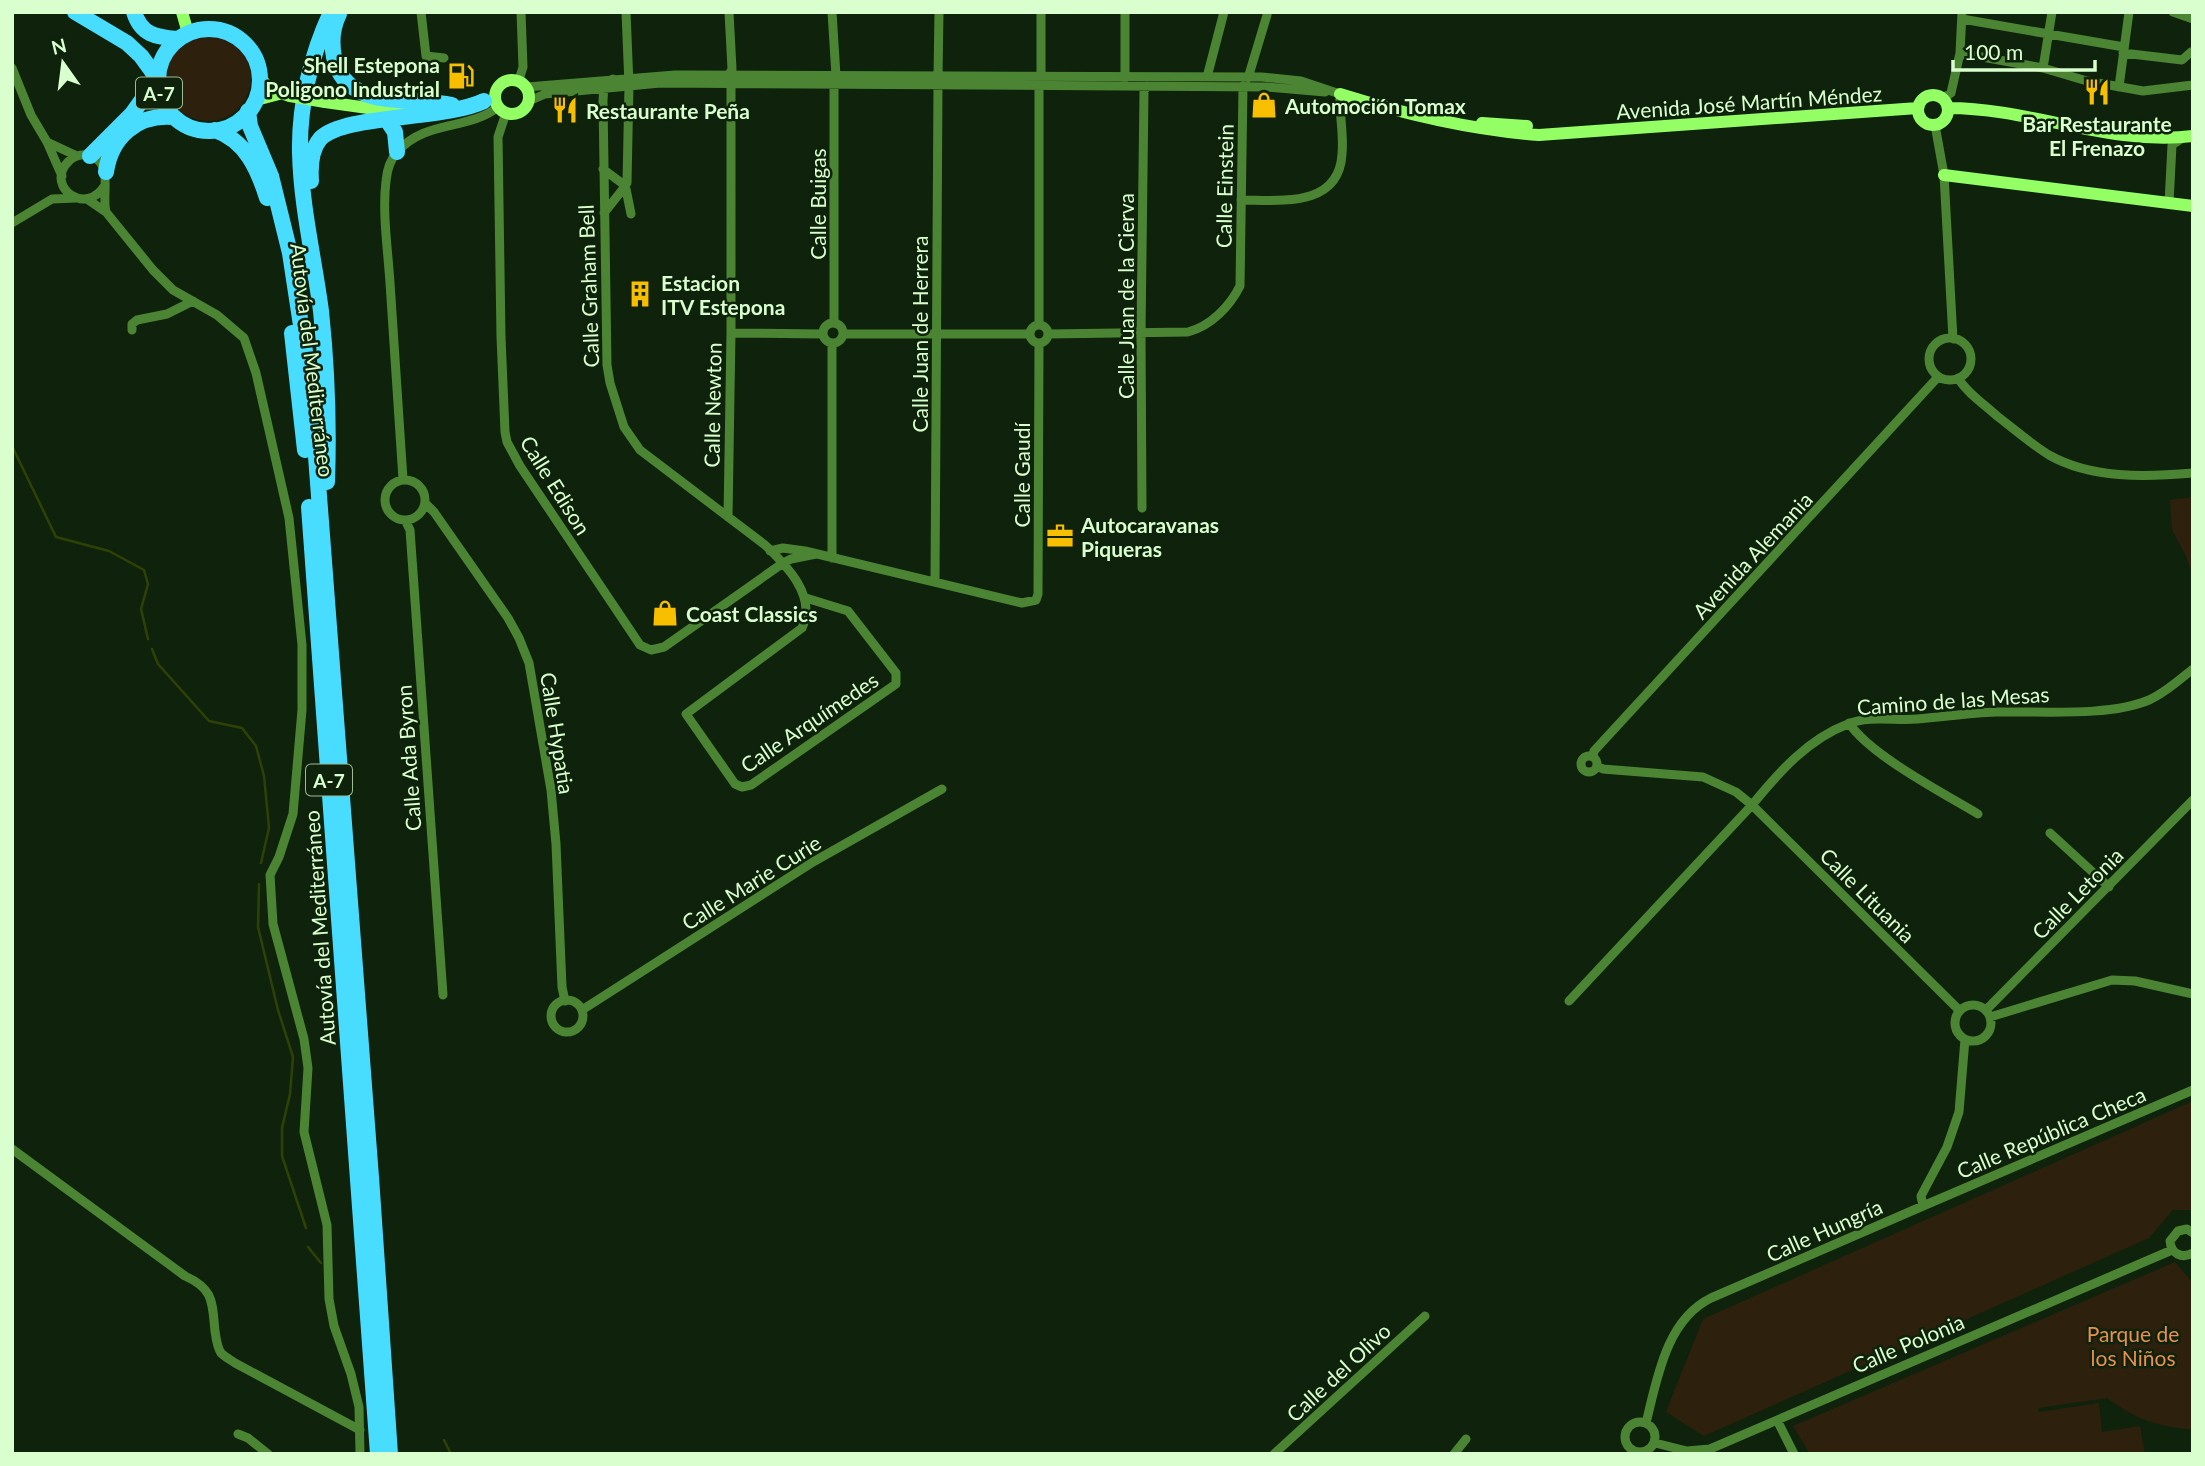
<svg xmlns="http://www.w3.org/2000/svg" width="2205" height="1466" font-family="Lato,sans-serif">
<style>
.green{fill:#2d210e}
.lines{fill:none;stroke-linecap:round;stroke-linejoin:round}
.stream{stroke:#2f4205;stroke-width:2.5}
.street{stroke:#4b8533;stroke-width:9}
.secondary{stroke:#94ff64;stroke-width:12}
.highway{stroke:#48ddff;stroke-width:16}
.secondary-bridge{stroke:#94ff64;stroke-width:12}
.labels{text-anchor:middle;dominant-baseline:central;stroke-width:5;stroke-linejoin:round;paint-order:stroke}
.shield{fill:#0f220c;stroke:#9cbd93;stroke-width:2}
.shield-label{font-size:19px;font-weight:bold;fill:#d8ffcd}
.poi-label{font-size:21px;font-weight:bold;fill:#d8ffcd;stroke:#0f220c;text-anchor:start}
.street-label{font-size:21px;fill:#d8ffcd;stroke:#0f220c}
.park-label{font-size:21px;fill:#e98f4f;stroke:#0f220c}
</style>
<rect width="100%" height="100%" fill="#0f220c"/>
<path class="green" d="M165 78a43 43 0 1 1 86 0a43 43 0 1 1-86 0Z
M2193,497V575L2185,554L2172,530L2170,500Z
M2193,1101V1210H2173L2149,1238L1704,1436L1666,1412L1703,1319Z
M2175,1262L2193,1283V1430C2154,1425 2139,1421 2107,1398L2038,1408L2039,1412L2099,1403L2102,1432L2140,1426L2145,1454H1810L1793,1426Z"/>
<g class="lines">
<path class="stream" d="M12,446L56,537L109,551L144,570L148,584L141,609L148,639
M152,649L158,664L209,721L242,728L256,746L264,776L269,828L261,863
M259,884L258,927L278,1010L293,1057L290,1094L282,1128V1156L306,1228
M308,1247L321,1263
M444,1440L451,1454"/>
<path class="street" d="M421,12L426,56L444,58
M626,12L629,85L627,183
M832,12L836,76
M1041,12V77
M2173,12L2193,19
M1962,19L2124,47
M1960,53L2043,68L2087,81L2143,91L2193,85
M2123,53L2182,60L2191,52
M12,68L31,115L47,142L62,176
M2043,68L2052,12
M729,75L732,69L729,12
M938,76L939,12
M1207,77L1224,12
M1125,78V12
M1248,78L1267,15
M613,79L604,84L603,101L607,365L610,383L624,427L640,450L765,545C787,566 817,596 802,628L686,714L735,784L742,787L751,785L896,684V673L848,611L806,598
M519,80L523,67L521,12
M834,85V323
M527,87L675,75L1262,77L1301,81L1340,94
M2119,87L2129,12
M1943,98L1951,93L1960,53L1962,12
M529,101L545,94L660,83L1267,87L1325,92
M506,113L498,137L501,337L505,432L507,442L520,466L640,645L651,650L664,647L783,563L791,559L816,554
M1935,125L1944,175L1953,339
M47,142L77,156
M603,169L623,184
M105,185C86,217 46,187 67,163C72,157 80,154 87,155C115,160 101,193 106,212
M626,189L631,214
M87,199L106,212L153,270L173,290L217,315L244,338L256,373L289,518L302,645V710L293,814L279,857L270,875L273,924L304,1039L308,1068L304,1132L327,1225L329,1299L334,1326L351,1374L359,1407L360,1454
M1241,200C1280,200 1339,208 1342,154C1344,134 1339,114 1340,94
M2169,203L2172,145L2184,137
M604,213L623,189
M12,223L52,199L76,198
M823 333a10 10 0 1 1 20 0a10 10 0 1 1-20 0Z
M1039,324V86
M1030 334a9 9 0 1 1 18 0a9 9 0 1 1-18 0Z
M132,330V324L137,320L167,314L193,301
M731,333L822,334
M843,334H1029
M1048,334L1188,332C1211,326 1230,306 1240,286L1243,86
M1929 359a21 21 0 1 1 42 0a21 21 0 1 1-42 0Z
M1958,378C1967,393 1984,404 1997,416C2014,429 2031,444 2049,455C2091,479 2146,477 2193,473
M403,480C399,414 394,348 390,283C388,251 382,212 386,181C387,170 390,160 397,152C426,119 468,131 498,107
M385 500a20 20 0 1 1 40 0a20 20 0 1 1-40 0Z
M425,503L434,512L508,618L519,638L529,663L551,790L556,844L562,987L565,1001
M1142,508L1141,333L1144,91L1147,86
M728,517L731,333V84
M405,520L410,530L443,995
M770,551L783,548L805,551L1022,603L1036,600L1038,594L1039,343
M832,558V343
M935,582L938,85
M1849,723C1870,755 1943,793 1978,814
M1581 764a8 8 0 1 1 16 0a8 8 0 1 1-16 0Z
M1593,757L1594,751L1938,377
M1597,766L1603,769L1703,777L1736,792L1752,805L1959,1010
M2050,833L2109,887
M551 1016a16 16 0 1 1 32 0a16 16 0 1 1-32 0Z
M1569,1001L1752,805C1779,772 1808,739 1848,724C1870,715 1894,721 1917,719C1943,717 1969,713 1996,712C2041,711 2109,717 2149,700C2165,693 2179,680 2193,669
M1955 1023a18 18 0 1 1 36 0a18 18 0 1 1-36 0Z
M582,1010L813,862L942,789
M1986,1010L2193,800
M1990,1017L2112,980L2135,981L2193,994
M12,1149L185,1276C214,1289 212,1302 215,1331C216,1338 217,1347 221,1353C225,1357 231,1360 235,1363L360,1430
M1923,1206L2193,1090
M2193,1233L2187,1229L2178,1231L2170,1241C2171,1254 2182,1259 2193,1253
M1777,1420L1794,1454
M1625 1437a15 15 0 1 1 30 0a15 15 0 1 1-30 0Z
M1646,1423C1657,1379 1666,1320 1711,1298L1923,1206L1921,1196L1947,1147L1959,1112L1965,1039
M238,1434L248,1438L268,1454
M1655,1443L1687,1451L1710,1449L2172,1250
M1274,1454L1425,1316
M1454,1454L1466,1439"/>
<path class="secondary" d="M182,12L188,33
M260,78L271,90L290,96
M495 97a17 17 0 1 1 34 0a17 17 0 1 1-34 0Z
M1340,94C1404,114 1472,130 1539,135L1918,108
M1918 110a15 15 0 1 1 30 0a15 15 0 1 1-30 0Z
M256,100L279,94
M325,102L368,108L422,107
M1948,108C2032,108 2108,146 2193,136
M1482,123L1527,126
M1944,175L2193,206"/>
<path class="highway" d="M75,12L127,43L141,56L157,78
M134,12C141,35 156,37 177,39
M339,14C332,28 331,42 334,57C345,112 412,96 452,105
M158 80a51 51 0 1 1 102 0a51 51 0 1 1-102 0Z
M248,111L250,126L271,176L290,253L311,391L371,1177L390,1454
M387,120L395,132L397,152
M215,130C246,141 258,169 267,198
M90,156L132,114L157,79
M106,172C111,137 137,114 173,117
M311,181C310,167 311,150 320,139C343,114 445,120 484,101
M292,333L305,450
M327,482C329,425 327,368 321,311C314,258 301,205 300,152C299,105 311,55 331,12
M309,507L378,1454"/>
<path class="secondary-bridge" d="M290,96L325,102"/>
</g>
<defs>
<g id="fuel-bare" transform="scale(2.1)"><path d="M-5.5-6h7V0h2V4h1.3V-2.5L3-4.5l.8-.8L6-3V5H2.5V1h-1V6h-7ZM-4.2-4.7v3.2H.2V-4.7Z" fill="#f8be00" stroke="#0f220c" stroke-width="2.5" paint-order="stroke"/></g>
<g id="restaurant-bare" transform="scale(2.1)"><path d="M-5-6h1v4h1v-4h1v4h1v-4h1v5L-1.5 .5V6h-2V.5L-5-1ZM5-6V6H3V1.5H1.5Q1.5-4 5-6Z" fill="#f8be00" stroke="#0f220c" stroke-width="2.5" paint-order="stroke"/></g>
<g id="shop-bare" transform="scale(2.1)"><path d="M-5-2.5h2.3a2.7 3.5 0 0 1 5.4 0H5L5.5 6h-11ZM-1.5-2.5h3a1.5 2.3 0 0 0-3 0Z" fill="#f8be00" stroke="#0f220c" stroke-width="2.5" paint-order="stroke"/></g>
<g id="building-bare" transform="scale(2.1)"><path d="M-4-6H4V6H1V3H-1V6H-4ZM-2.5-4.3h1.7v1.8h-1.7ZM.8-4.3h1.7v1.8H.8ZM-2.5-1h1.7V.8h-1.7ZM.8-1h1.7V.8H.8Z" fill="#f8be00" stroke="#0f220c" stroke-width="2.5" paint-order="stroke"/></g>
<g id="office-bare" transform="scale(2.1)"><path d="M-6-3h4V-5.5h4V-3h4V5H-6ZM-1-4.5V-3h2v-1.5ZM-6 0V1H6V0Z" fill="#f8be00" stroke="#0f220c" stroke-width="2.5" paint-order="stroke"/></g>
</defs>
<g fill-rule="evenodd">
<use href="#fuel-bare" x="461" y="76"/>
<use href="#restaurant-bare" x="2097" y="92"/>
<use href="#shop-bare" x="1264" y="105"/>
<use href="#restaurant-bare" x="565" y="110"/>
<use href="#building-bare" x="640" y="294"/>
<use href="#office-bare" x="1060" y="536"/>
<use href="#shop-bare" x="665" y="613"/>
</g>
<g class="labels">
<g class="shield">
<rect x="136" y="77.5" width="46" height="31" rx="5"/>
<rect x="306" y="764.5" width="46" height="31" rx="5"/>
</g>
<g class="shield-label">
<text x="159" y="93">A-7</text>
<text x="329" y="780">A-7</text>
</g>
<g class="poi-label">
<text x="440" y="64" text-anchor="end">Shell Estepona<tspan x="440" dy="24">Poligono Industrial</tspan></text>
<text x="1285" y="105">Automoción Tomax</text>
<text x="586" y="110">Restaurante Peña</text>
<text x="2097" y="123" text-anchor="middle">Bar Restaurante<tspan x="2097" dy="24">El Frenazo</tspan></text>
<text x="661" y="282">Estacion<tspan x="661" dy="24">ITV Estepona</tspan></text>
<text x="1081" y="524">Autocaravanas<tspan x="1081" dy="24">Piqueras</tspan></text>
<text x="686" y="613">Coast Classics</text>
</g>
<g class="street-label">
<text transform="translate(1749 102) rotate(-4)">Avenida José Martín Méndez</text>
<text transform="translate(1224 186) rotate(-89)">Calle Einstein</text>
<text transform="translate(817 204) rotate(-90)">Calle Buigas</text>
<text transform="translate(588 286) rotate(-92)">Calle Graham Bell</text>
<text transform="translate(1125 296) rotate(-90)">Calle Juan de la Cierva</text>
<text transform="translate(919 334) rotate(-90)">Calle Juan de Herrera</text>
<text transform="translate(313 360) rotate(83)">Autovía del Mediterráneo</text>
<text transform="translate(712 405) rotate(-89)">Calle Newton</text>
<text transform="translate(1021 475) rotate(-90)">Calle Gaudí</text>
<text transform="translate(556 485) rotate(58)">Calle Edison</text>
<text transform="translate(1752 555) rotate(-47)">Avenida Alemania</text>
<text transform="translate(1953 700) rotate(-4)">Camino de las Mesas</text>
<text transform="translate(809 722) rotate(-34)">Calle Arquímedes</text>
<text transform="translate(558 733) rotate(81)">Calle Hypatia</text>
<text transform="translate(408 758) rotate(-94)">Calle Ada Byron</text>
<text transform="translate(751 882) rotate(-32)">Calle Marie Curie</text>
<text transform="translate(2077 893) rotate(-45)">Calle Letonia</text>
<text transform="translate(1868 895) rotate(45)">Calle Lituania</text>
<text transform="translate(319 928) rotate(-94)">Autovía del Mediterráneo</text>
<text transform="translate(2051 1132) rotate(-23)">Calle República Checa</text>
<text transform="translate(1824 1230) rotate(-24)">Calle Hungría</text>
<text transform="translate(1908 1343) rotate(-23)">Calle Polonia</text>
<text transform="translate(1338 1372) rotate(-43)">Calle del Olivo</text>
</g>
<g class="park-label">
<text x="2133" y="1333">Parque de<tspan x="2133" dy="24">los Niños</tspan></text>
</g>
</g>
<rect width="2205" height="1466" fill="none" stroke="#d8ffcd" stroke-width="28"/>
<g transform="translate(63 63) rotate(346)" stroke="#0f220c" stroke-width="5" paint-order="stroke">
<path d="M0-5L12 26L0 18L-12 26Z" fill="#d8ffcd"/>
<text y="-10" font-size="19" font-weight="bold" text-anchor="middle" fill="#d8ffcd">N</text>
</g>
<path d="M1953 60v10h142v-10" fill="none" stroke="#d8ffcd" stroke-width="3.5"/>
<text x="1964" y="60" font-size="21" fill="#d8ffcd" stroke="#0f220c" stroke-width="5" paint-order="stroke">100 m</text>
</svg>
